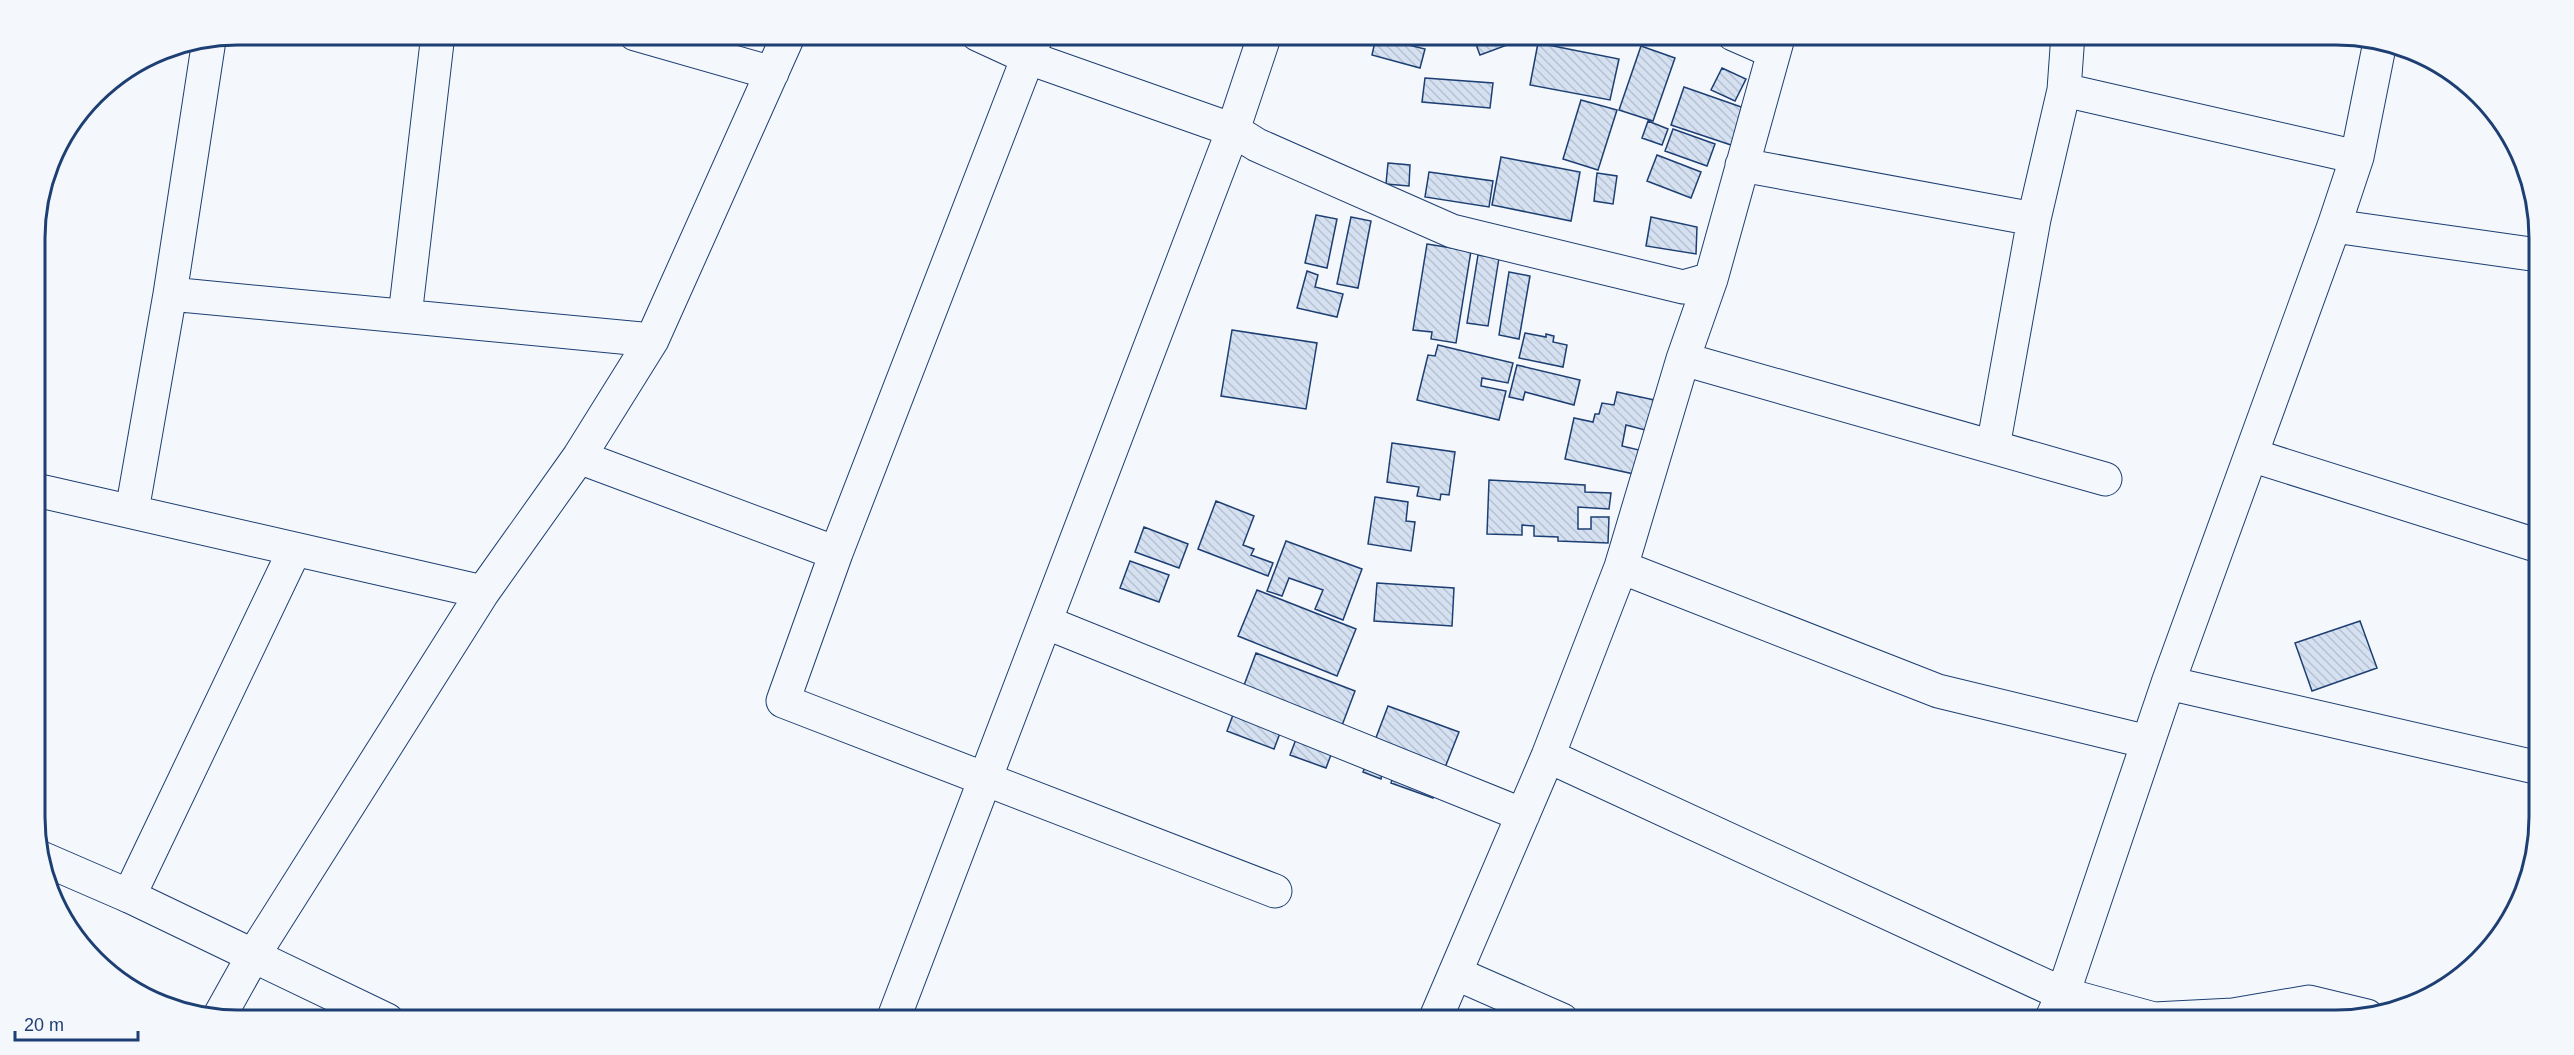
<svg xmlns="http://www.w3.org/2000/svg" width="2574" height="1055" font-family="Arial,sans-serif">
<style>
.building{fill:url(#building-back-hatch);stroke:#1d3f73;stroke-width:1.5}
.lines{fill:none;stroke-linecap:round;stroke-linejoin:round}
.minor-casing{stroke:#1d3f73;stroke-width:35}
.tertiary-casing{stroke:#1d3f73;stroke-width:35}
.minor{stroke:#f4f7fb;stroke-width:33}
.tertiary{stroke:#f4f7fb;stroke-width:33}
.rim{fill:none;stroke:#1d3f73;stroke-width:3}
</style>
<defs>
<pattern id="building-back-hatch" width="6" height="6" patternUnits="userSpaceOnUse" patternTransform="scale(1.5)"><rect width="6" height="6" fill="#d5e0f0"/><path d="M-1 5l2 2M0 0l6 6M5-1l2 2" fill="none" stroke="#b6c1d1"/></pattern>
</defs>
<rect width="100%" height="100%" fill="#f4f7fb"/>
<path class="building" d="M1472,34H1537L1480,55Z
M1376,37L1425,49L1420,68L1372,55Z
M1538,43L1619,59L1610,100L1530,85Z
M1641,46L1675,58L1653,121L1619,110Z
M1722,68L1746,79L1735,101L1711,90Z
M1425,78L1493,83L1490,108L1422,102Z
M1684,87L1747,109L1734,146L1671,125Z
M1581,100L1617,110L1598,170L1563,159Z
M1648,121L1668,129L1662,145L1642,138Z
M1673,129L1715,144L1707,166L1665,151Z
M1657,155L1701,172L1691,198L1647,181Z
M1501,157L1580,172L1571,221L1492,205Z
M1388,163L1410,165L1409,186L1386,184Z
M1429,172L1493,181L1489,207L1425,197Z
M1597,173L1617,176L1613,204L1594,201Z
M1316,215L1337,219L1327,268L1305,263Z
M1351,217L1371,221L1358,288L1337,284Z
M1651,217L1697,227L1696,254L1646,246Z
M1427,244L1471,251L1456,343L1431,339L1432,332L1413,330Z
M1478,255L1499,258L1488,326L1467,323Z
M1307,271L1318,275L1315,287L1343,294L1337,317L1297,308Z
M1509,272L1530,276L1519,339L1499,335Z
M1232,330L1317,343L1306,409L1221,396Z
M1525,333L1546,337V334L1554,336L1553,342L1567,345L1563,367L1519,358Z
M1438,345L1513,363L1508,383L1482,378L1481,386L1506,391L1499,420L1417,400L1428,355L1435,356Z
M1517,365L1580,380L1574,405L1525,392L1523,400L1509,397Z
M1617,392L1664,402L1645,430L1626,425L1622,446L1639,450L1634,474L1565,459L1574,418L1593,422L1595,414H1599L1602,403L1614,405Z
M1392,443L1455,452L1449,495L1441,494L1440,500L1417,496L1419,487L1387,482Z
M1489,480L1585,485V492L1611,493L1609,509L1578,507V529H1591V517H1609L1608,543L1558,541V537L1534,536V526L1522,525V535L1487,534Z
M1375,497L1408,502L1406,521L1415,522L1411,551L1368,544Z
M1216,501L1254,516L1243,545L1254,549L1251,555L1273,563L1268,576L1198,549Z
M1144,527L1188,544L1179,568L1135,552Z
M1286,541L1362,569L1343,620L1315,609L1323,590L1289,578L1282,596L1267,591Z
M1130,561L1169,575L1159,602L1120,588Z
M1377,583L1454,588L1452,626L1374,621Z
M1257,590L1356,629L1337,676L1238,636Z
M2360,621L2377,668L2312,691L2295,643Z
M1256,653L1355,691L1326,768L1290,755L1301,726L1285,720L1274,749L1227,731Z
M1388,706L1459,732L1433,798L1391,783L1393,777L1382,773L1381,779L1363,772Z"/>
<g class="lines">
<g class="minor-casing">
<path id="minor" d="M635,34L772,73
M977,34L1029,58L1233,130L1257,145L1452,231L1683,287L1711,279
M1733,34L1774,52
M2064,90L2357,157
M1742,165L2034,219
M2334,226L2538,255
M170,294L652,340
M405,316L438,34
M1683,359L2105,479
M1993,447L2034,219L2064,90L2068,34
M2251,455L2539,546
M579,457L836,553L783,701L1275,891
M36,490L483,592
M132,511L170,294L209,40
M836,553L1037,34
M1621,567L1938,691L2148,742
M1045,622L1523,815
M2168,683L2539,768
M1548,756L2063,994L2154,1019L2233,1015L2309,1002L2367,1016
M129,896L295,549
M1455,973L1562,1020
M219,1017L253,956L483,592L579,457L652,340L789,34
M893,1020L1233,130L1265,34
M1435,1020L1548,756L1621,567L1683,359L1711,279L1779,34
M2051,1020L2063,994L2168,683L2334,226L2357,157L2380,42"/>
</g>
<g class="tertiary-casing">
<path id="tertiary" d="M39,857L129,896L387,1020"/>
</g>
<use href="#minor" class="minor"/>
<use href="#tertiary" class="tertiary"/>
</g>
<path d="M0 0H2574V1055H0ZM238 45H2336A193 193 0 0 1 2529 238V817A193 193 0 0 1 2336 1010H238A193 193 0 0 1 45 817V238A193 193 0 0 1 238 45Z" fill="#f4f7fb" fill-rule="evenodd"/>
<path class="rim" d="M238 45H2336A193 193 0 0 1 2529 238V817A193 193 0 0 1 2336 1010H238A193 193 0 0 1 45 817V238A193 193 0 0 1 238 45Z"/>
<path d="M15 1031v9h123v-9" fill="none" stroke="#1d3f73" stroke-width="3"/>
<text x="24" y="1031" font-size="18" fill="#1d3f73" stroke="#f4f7fb" stroke-width="4.5" paint-order="stroke">20 m</text>
</svg>
